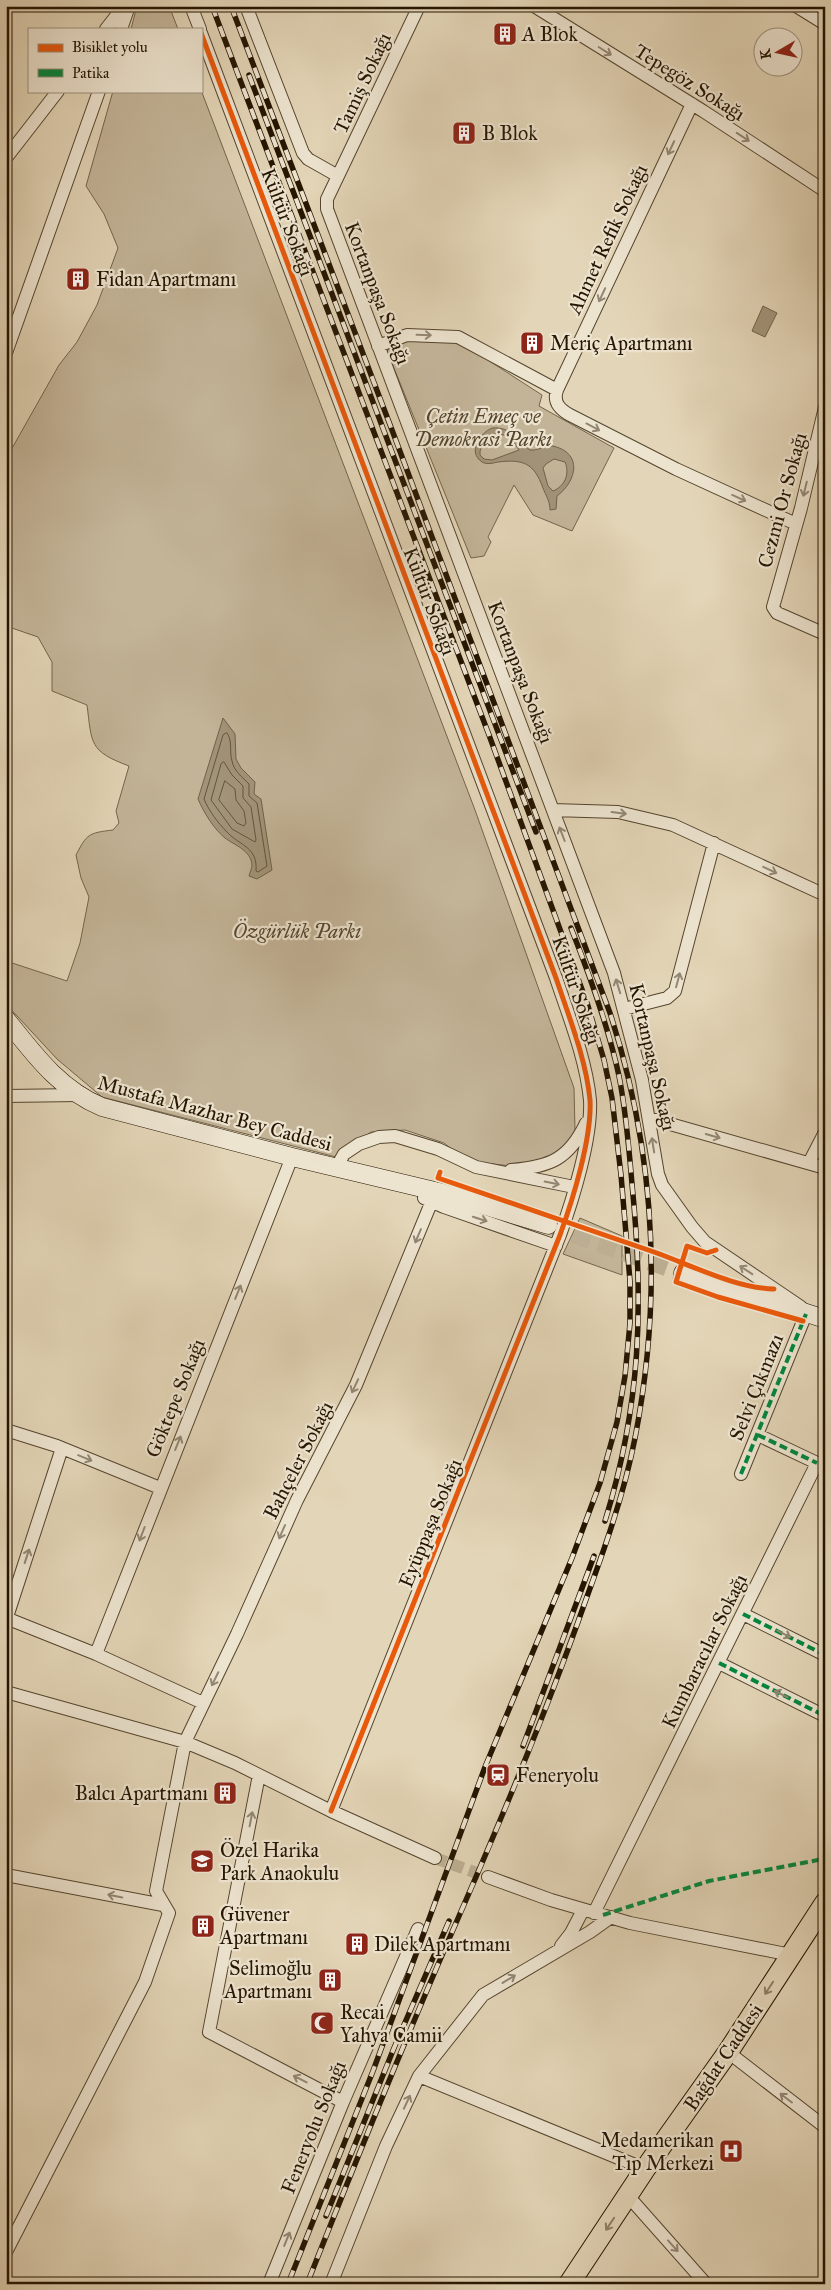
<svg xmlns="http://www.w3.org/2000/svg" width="831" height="2290" font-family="'IM FELL Great Primer',serif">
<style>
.green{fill:#c3b498;stroke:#74644c}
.water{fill:#a29479;stroke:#706149;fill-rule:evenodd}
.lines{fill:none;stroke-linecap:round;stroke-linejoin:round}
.shore{stroke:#64543d;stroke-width:1}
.street-tunnel{stroke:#bdaf93;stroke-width:12;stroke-dasharray:12 6;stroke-linecap:butt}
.secondary-tunnel{stroke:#bdaf93;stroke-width:18;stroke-dasharray:18 9;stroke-linecap:butt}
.street-casing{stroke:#54452e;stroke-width:14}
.secondary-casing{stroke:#251501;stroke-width:19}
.primary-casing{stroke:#251501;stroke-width:22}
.street{stroke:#ede4d0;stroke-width:12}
.secondary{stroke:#ede4d0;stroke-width:18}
.primary{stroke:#e3d5b7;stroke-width:20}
.rail-casing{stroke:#251501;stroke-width:5.5}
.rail{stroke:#ede4d0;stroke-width:4;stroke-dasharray:11;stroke-linecap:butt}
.quiet{stroke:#00873e;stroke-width:4;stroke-dasharray:8 4;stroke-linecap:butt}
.cycleway-casing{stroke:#ede4d0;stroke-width:8}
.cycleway{stroke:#e8590c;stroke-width:5}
.oneway{stroke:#938773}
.oneway2{stroke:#8e7f65}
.labels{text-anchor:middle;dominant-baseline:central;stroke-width:4.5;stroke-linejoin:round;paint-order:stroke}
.poi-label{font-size:20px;fill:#251501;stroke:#ede4d0;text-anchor:start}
.street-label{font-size:20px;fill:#251501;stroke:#ede4d0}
.park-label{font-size:20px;font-style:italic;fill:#54452e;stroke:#ede4d0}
</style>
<rect width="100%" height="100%" fill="#e3d5b7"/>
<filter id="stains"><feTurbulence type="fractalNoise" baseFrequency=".004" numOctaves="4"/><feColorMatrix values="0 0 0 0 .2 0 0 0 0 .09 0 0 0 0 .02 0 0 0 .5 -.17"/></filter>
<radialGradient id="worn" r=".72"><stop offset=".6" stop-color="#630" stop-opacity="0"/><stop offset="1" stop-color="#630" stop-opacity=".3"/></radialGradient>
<path class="green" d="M137,6H167L171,11L178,29H131Z
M201,90L475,810L574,1088L575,1130L566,1148L553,1158L511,1166L467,1161L444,1143L405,1130L371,1132L336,1157L102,1097L57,1059L6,1004V961L67,981L80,943L89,897L81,878L76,855C87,834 88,833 113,830L119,823L116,811L129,766C89,751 92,744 87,705L52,691V662L38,637L6,626V459L59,365L77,342L97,305L118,248L104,214L86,186L113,91Z
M399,338L460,342L542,395L539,406L614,448L572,531L533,515L514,485L488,537L491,542L484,556L471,558L387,351Z
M580,1218L622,1236V1275L563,1254Z"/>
<path class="water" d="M763,306L777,313L765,337L752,331Z
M492,428C511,426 517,441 530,450C538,451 545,445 553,446C583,453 577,481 557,496L556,509L550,510C550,501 546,496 543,488C534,463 523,459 498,462C493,463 487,465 482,462C467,452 480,433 492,428ZM497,433L510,437L519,450L492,460L484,459L480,455C479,445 488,436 497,433ZM554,459L565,462C570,474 565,486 553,491L548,486L543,468L546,464Z
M223,718L235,734L236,759L241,768L255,782L254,794L261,799L272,870L257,879L249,876C250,872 252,868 252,865C251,850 234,845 225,838C214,829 204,813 198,799Z"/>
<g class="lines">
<path class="shore" d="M227,733C233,741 229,752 232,761C234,771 242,777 249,784V796L257,803L267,866L258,872L256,871C258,847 240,846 227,832C218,823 209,811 204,799L223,735Z
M224,762L232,775L243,786V798L251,807L256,840L255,842L232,829L211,800L221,764Z
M225,781L235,789L236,800L244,811L246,823L244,826L237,823L219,800Z"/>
<path class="street-tunnel" d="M435,1858L488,1877"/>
<path class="secondary-tunnel" d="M548,1225L683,1273"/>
<g class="street-casing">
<path id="street" d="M191,6L200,29
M246,6L303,153L308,159L338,176L327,199V209L614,973L642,1080L658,1174L662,1185L692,1227L705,1242L801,1307
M534,6L703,111L825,191
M796,6L825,24
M106,29L124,6
M121,29L129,6
M201,33L556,978C569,1017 586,1059 590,1100C592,1138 573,1199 560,1235L331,1811
M692,104L557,390C553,402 559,409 570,415L676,469L796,524
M6,158L58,91
M338,176L419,6
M378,346L407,335L458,337L557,390
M6,353L99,91
M825,407L801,508L773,607L777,613L825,634
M553,810L618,812L673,825L825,895
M624,1009L667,998L675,991L714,843
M6,1096L78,1095
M649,1118L825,1168
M809,1163L825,1132
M336,1168L344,1154L359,1144L379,1137L395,1136L438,1149L476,1167L574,1187
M511,1170C550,1167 569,1159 586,1123
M424,1198L444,1207L556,1246
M6,1430L57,1446L160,1488
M741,1474L806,1314
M743,1614L825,1655
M6,1618L96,1654L203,1703
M6,1620L62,1448
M96,1654L292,1157
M719,1663L825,1716
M6,1692L185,1742L235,1763L331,1811L435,1858
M259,1775L209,2032L343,2102
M6,1875L163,1905
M488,1877L551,1900L630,1923L791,1955
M594,1913L817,1463L758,1435
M561,1946L571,1933L583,1910
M728,2052L825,2127
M419,2076L645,2169
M629,2197L706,2284
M6,2252L145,1982L169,1913L156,1891L185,1742L237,1634L297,1500L356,1385L436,1191
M269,2284L343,2102L418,1929
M331,2284L386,2146L419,2076L483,1995L590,1932L611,1917"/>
</g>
<g class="secondary-casing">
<path id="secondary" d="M6,1019C34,1054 59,1089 102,1107L292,1157L443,1193L548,1225
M683,1273L825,1319"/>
</g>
<g class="primary-casing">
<path id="primary" d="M569,2284L645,2169L728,2052L825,1903"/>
</g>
<use href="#street" class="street"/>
<use href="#secondary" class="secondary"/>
<use href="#primary" class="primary"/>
<g class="rail-casing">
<path id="rail" d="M212,6L489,735L588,1006L604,1060L612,1098L621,1175L630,1281V1323L625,1376L617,1422L600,1483L572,1558L485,1767L373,2071L288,2284
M231,6L392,430L610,1013C655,1152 663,1294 635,1438C624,1495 604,1550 584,1605C546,1713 502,1818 456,1923C404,2042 355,2163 307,2284
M249,75L536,832
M571,928C590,976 608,1025 619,1076C626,1111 629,1148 632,1184C644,1304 641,1405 605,1521
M523,1746L594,1556
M326,2216L394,2048L449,1921"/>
</g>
<use href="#rail" class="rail"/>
<path class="quiet" d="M758,1435L817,1463
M741,1474L806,1314
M743,1614L825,1655
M719,1663L825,1716
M603,1915L709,1881L818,1860L825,1853"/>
<g class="cycleway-casing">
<path id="cycleway" d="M201,33L556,978C569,1017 586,1059 590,1100C592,1138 573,1199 560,1235L331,1811
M440,1172L438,1178C510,1202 582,1227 654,1252C691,1265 735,1288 774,1289
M716,1250L707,1253L687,1246L676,1282L718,1297L803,1321"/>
</g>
<use href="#cycleway" class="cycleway"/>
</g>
<defs><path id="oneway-shaft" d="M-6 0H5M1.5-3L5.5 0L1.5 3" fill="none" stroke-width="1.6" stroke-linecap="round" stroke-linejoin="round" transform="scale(1.25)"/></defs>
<g class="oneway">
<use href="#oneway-shaft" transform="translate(605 51) rotate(32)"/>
<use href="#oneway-shaft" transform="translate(743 137) rotate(33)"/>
<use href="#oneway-shaft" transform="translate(671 148) rotate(115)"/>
<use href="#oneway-shaft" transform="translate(602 295) rotate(115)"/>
<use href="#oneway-shaft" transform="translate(424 335) rotate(2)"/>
<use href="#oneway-shaft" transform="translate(593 427) rotate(28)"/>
<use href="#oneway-shaft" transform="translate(805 489) rotate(104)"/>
<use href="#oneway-shaft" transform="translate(739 498) rotate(24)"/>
<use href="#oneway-shaft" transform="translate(619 813) rotate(7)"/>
<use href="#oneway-shaft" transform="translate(562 834) rotate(-111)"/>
<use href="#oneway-shaft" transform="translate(770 870) rotate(25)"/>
<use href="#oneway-shaft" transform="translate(678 980) rotate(-75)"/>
<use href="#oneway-shaft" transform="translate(618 986) rotate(-107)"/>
<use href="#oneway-shaft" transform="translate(713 1136) rotate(16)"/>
<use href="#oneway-shaft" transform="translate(653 1145) rotate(-99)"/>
<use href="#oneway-shaft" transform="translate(552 1183) rotate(11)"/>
<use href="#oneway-shaft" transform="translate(480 1219) rotate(18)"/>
<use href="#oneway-shaft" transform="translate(418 1236) rotate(113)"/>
<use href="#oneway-shaft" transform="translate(746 1270) rotate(-147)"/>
<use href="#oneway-shaft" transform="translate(238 1292) rotate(-68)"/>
<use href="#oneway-shaft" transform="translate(355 1386) rotate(115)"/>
<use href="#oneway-shaft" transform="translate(178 1443) rotate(-68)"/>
<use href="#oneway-shaft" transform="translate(85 1458) rotate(22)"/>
<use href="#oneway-shaft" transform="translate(282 1532) rotate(114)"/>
<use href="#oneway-shaft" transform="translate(142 1534) rotate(111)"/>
<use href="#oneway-shaft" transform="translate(27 1556) rotate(-72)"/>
<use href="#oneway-shaft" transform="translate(784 1634) rotate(27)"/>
<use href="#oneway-shaft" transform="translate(215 1679) rotate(116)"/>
<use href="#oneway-shaft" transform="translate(781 1694) rotate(-154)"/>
<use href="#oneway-shaft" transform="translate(251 1819) rotate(-79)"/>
<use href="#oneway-shaft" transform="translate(115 1896) rotate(-169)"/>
<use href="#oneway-shaft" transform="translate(509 1979) rotate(-31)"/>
<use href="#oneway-shaft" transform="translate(300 2079) rotate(-153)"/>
<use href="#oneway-shaft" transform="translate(786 2098) rotate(-143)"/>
<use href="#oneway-shaft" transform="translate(407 2102) rotate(-65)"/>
<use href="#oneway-shaft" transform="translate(287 2239) rotate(-68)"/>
<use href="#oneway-shaft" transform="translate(673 2246) rotate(48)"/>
</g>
<g class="oneway2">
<use href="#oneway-shaft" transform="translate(769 1988) rotate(123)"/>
<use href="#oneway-shaft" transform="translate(610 2224) rotate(124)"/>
</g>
<defs>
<g id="building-square" transform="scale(1.25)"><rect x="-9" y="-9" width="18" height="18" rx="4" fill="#8f2418" stroke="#ede4d0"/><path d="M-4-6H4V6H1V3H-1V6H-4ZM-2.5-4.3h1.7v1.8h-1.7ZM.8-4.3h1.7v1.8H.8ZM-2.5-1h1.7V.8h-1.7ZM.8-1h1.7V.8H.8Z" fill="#fff"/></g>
<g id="station-square" transform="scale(1.25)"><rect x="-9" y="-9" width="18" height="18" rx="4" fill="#8f2418" stroke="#ede4d0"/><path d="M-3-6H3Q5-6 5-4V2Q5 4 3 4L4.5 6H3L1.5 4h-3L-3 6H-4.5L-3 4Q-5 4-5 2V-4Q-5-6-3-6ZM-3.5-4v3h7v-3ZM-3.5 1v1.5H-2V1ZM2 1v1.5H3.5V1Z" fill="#fff"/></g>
<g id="school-square" transform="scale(1.25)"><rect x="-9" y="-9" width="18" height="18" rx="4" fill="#8f2418" stroke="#ede4d0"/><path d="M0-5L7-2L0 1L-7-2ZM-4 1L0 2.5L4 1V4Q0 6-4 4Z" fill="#fff"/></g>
<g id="mosque-square" transform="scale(1.25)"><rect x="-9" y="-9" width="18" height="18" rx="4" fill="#8f2418" stroke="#ede4d0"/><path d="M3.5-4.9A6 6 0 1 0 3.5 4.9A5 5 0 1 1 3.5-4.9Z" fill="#fff"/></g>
<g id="hospital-square" transform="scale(1.25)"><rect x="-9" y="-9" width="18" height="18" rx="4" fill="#8f2418" stroke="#ede4d0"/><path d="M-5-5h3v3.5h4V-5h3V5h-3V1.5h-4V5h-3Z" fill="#fff"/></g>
</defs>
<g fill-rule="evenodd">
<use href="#building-square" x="505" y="34"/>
<use href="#building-square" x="464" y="133"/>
<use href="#building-square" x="78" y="279"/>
<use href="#building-square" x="532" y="343"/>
<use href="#station-square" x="498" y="1775"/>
<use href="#building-square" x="225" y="1793"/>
<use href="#school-square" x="202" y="1861"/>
<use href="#building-square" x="203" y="1926"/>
<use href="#building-square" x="357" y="1944"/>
<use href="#building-square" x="330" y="1980"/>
<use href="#mosque-square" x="322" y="2023"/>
<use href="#hospital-square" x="731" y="2151"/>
</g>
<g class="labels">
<g class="poi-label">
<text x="522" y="34">A Blok</text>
<text x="482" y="133">B Blok</text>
<text x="96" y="279">Fidan Apartmanı</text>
<text x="550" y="343">Meriç Apartmanı</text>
<text x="516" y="1775">Feneryolu</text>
<text x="208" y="1793" text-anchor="end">Balcı Apartmanı</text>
<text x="220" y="1850">Özel Harika<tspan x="220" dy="23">Park Anaokulu</tspan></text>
<text x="220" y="1914">Güvener<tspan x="220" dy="23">Apartmanı</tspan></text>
<text x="374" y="1944">Dilek Apartmanı</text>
<text x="312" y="1968" text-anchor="end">Selimoğlu<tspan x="312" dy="23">Apartmanı</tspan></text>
<text x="340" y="2012">Recai<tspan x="340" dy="23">Yahya Camii</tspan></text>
<text x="714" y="2140" text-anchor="end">Medamerikan<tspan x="714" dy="23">Tıp Merkezi</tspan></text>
</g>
<g class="street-label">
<text transform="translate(690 82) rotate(32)">Tepegöz Sokağı</text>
<text transform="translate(362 83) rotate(-65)">Tamiş Sokağı</text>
<text transform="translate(288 222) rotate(69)">Kültür Sokağı</text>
<text transform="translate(607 239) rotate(-65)">Ahmet Refik Sokağı</text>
<text transform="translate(378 293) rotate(69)">Kortanpaşa Sokağı</text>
<text transform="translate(782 500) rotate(-75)">Cezmi Or Sokağı</text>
<text transform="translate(430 601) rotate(69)">Kültür Sokağı</text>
<text transform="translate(521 672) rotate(69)">Kortanpaşa Sokağı</text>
<text transform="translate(577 990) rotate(71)">Kültür Sokağı</text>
<text transform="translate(653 1057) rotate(77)">Kortanpaşa Sokağı</text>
<text transform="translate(215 1113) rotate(15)">Mustafa Mazhar Bey Caddesi</text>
<text transform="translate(756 1387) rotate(-68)">Selvi Çıkmazı</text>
<text transform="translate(175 1398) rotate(-68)">Göktepe Sokağı</text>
<text transform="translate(298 1460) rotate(-63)">Bahçeler Sokağı</text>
<text transform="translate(430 1523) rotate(-68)">Eyüppaşa Sokağı</text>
<text transform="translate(704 1651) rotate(-64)">Kumbaracılar Sokağı</text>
<text transform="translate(723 2057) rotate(-56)">Bağdat Caddesi</text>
<text transform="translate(313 2127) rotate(-68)">Feneryolu Sokağı</text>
</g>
<g class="park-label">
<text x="483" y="416">Çetin Emeç ve<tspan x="483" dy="23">Demokrasi Parkı</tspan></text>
<text x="297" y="931">Özgürlük Parkı</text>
</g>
</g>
<rect width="831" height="2290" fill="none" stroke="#e3d5b7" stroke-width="25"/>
<rect x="8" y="8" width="816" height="2275" fill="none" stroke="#251501" stroke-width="2.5"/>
<rect x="12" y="12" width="806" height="2265" fill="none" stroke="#251501"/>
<rect x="28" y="28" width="175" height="65" fill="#ede4d0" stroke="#9d917d"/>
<rect x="38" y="44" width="25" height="8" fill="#e8590c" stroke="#9d917d"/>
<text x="72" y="52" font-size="15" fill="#251501">Bisiklet yolu</text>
<rect x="38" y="69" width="25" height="8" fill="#00873e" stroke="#9d917d"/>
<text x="72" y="78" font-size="15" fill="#251501">Patika</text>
<g transform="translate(778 52) rotate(261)"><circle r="24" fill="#ede4d0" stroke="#9d917d"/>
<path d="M0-4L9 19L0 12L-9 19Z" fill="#8f2418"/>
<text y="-8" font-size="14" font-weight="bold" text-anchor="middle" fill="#251501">K</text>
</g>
<rect width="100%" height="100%" filter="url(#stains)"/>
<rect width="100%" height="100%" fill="url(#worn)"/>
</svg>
